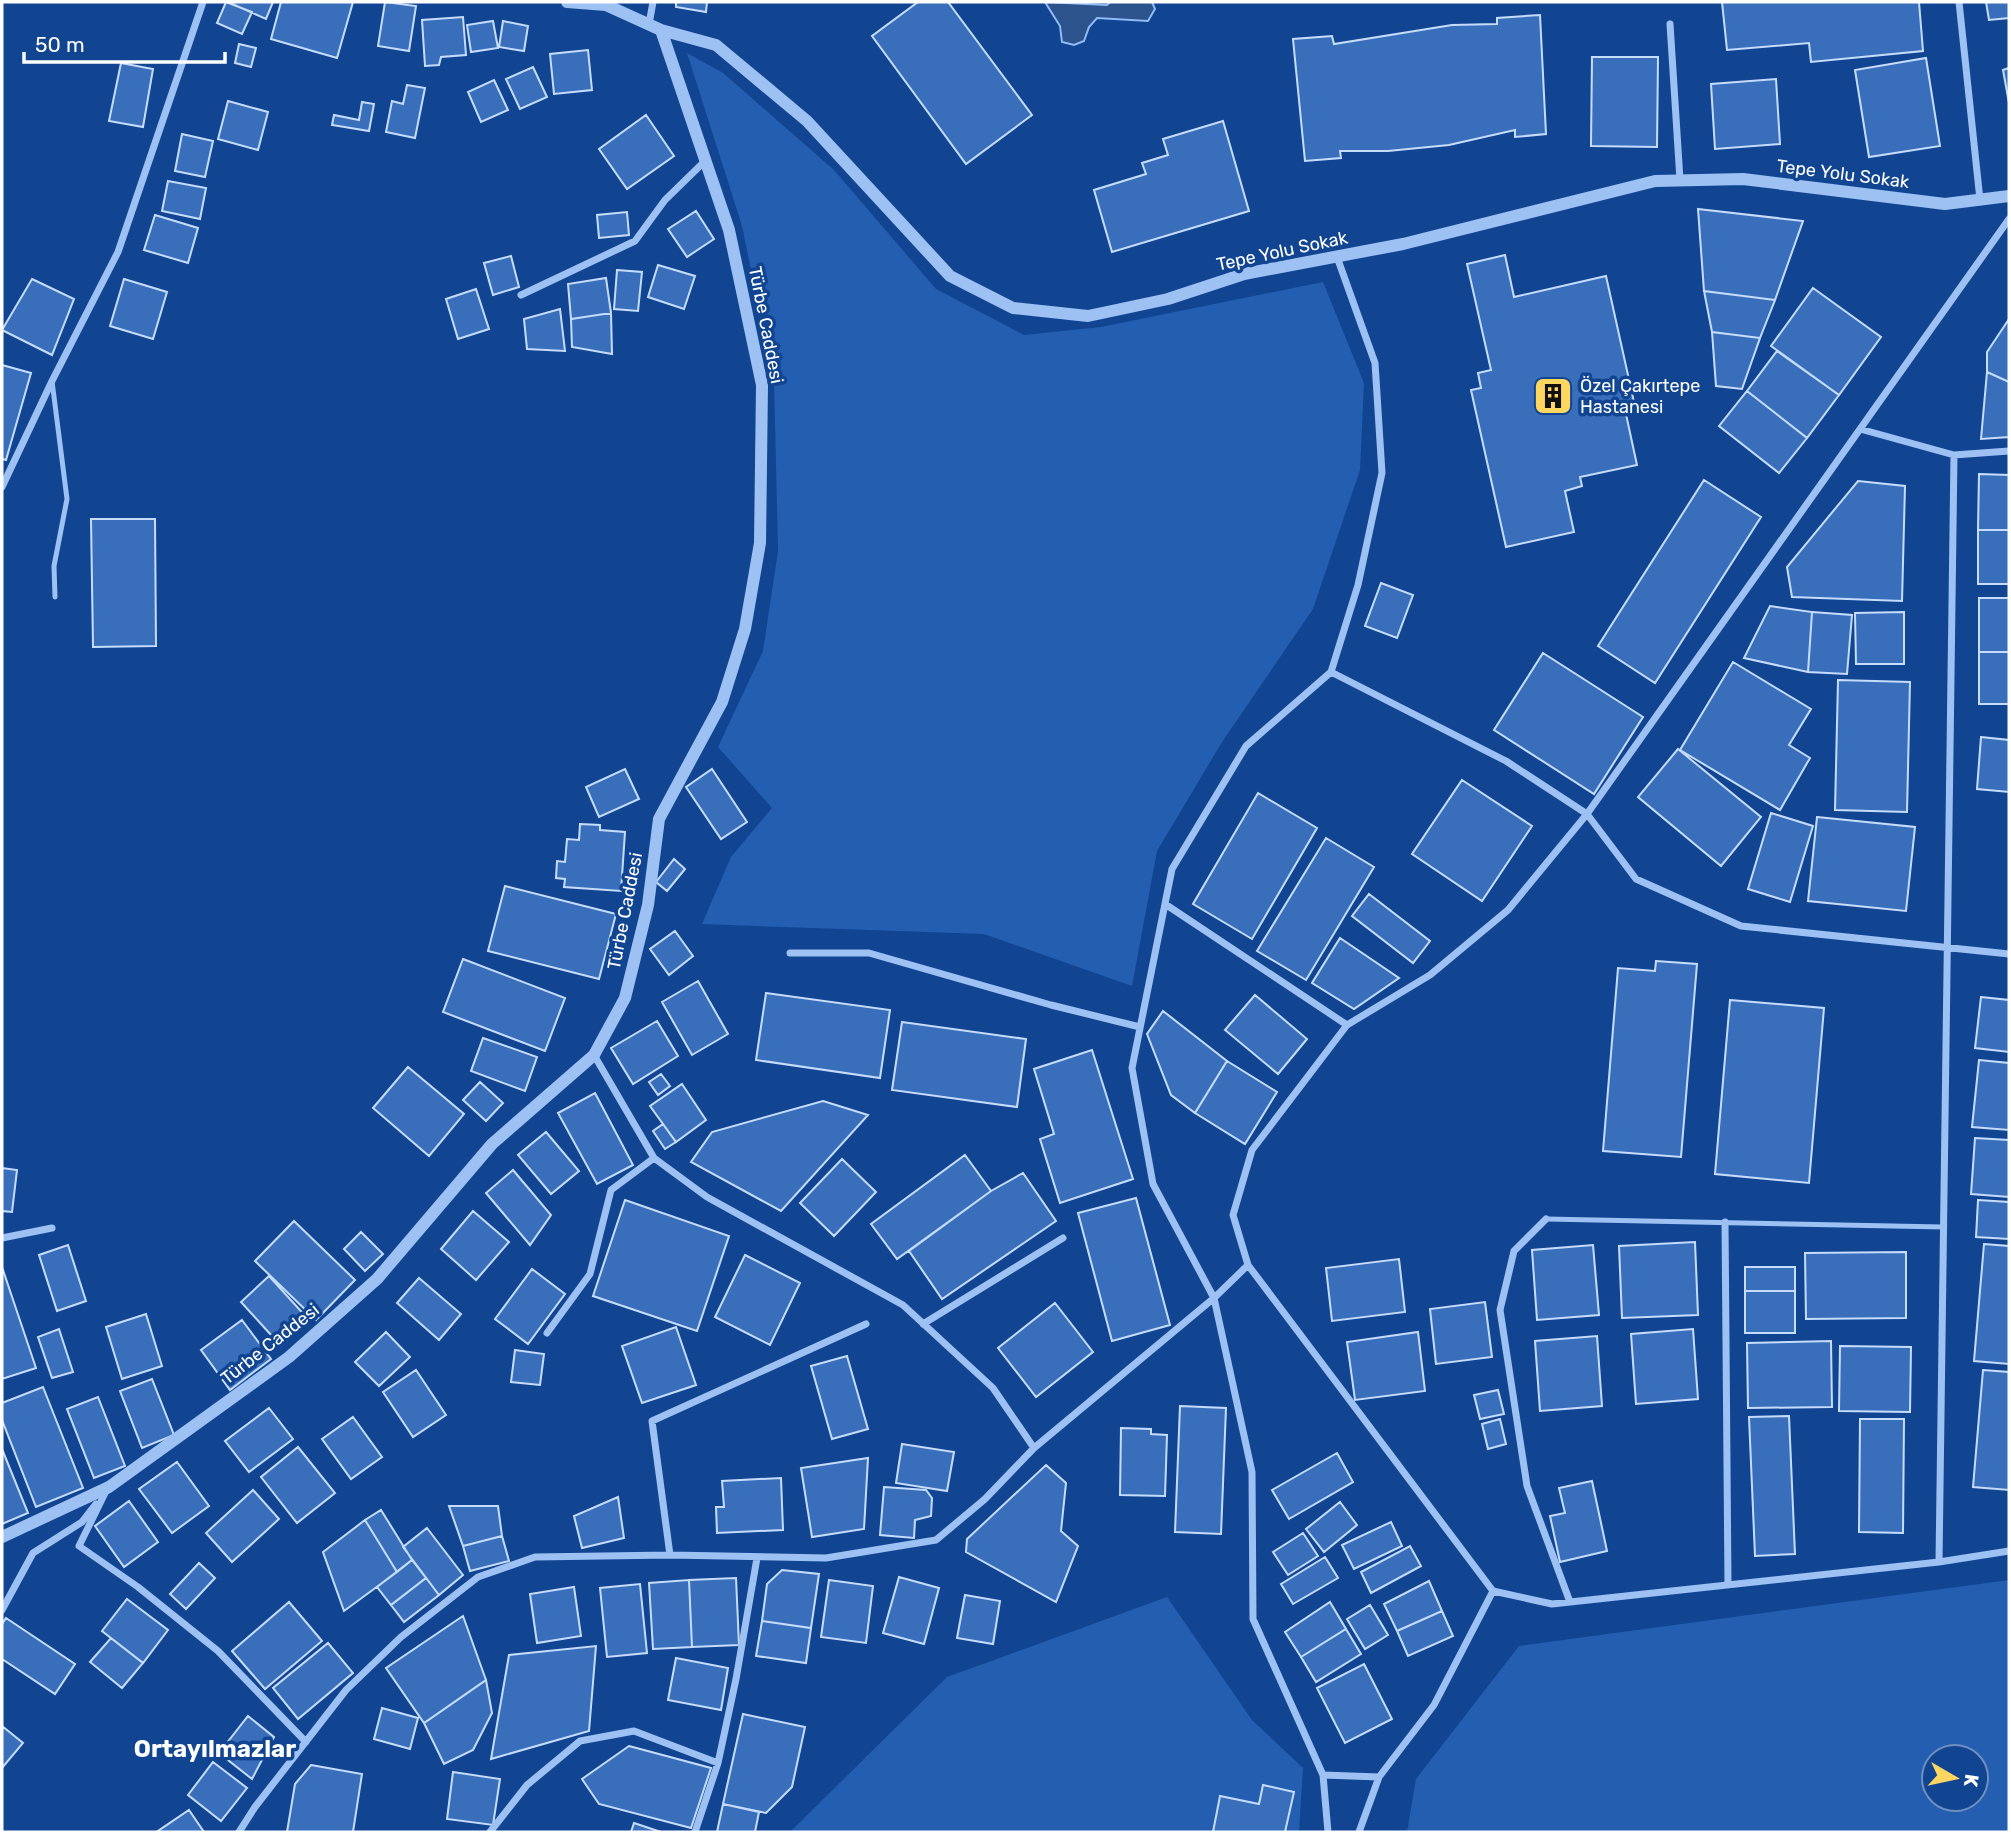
<svg xmlns="http://www.w3.org/2000/svg" width="2011" height="1834" font-family="Rubik,sans-serif">
<style>
.green{fill:#235eb1;fill-rule:evenodd}
.water{fill:#2d538d;stroke:#8fbbf6;stroke-width:2}
.building{fill:#396fba;stroke:#c5dcfd;stroke-width:2}
.lines{fill:none;stroke-linecap:round;stroke-linejoin:round}
.service{stroke:#9dc1f3;stroke-width:5}
.minor{stroke:#9dc1f3;stroke-width:7}
.tertiary{stroke:#9dc1f3;stroke-width:12}
.labels{text-anchor:middle;dominant-baseline:central;stroke-width:7;stroke-linejoin:round;paint-order:stroke}
.street-label{font-size:18px;fill:#fff;stroke:#114592}
.poi-label{font-size:18px;fill:#fff;stroke:#114592;text-anchor:start}
.district-label{font-size:24px;font-weight:bold;fill:#fff;stroke:#114592}
</style>
<rect width="100%" height="100%" fill="#114592"/>
<path class="green" d="M687,53L723,73L834,170L936,289L1024,335L1101,327L1323,282L1364,383L1360,470L1313,609L1222,742L1157,851L1132,986L984,934L702,924L731,857L772,808L718,747L763,651L778,551L774,381L742,226Z
M2009,1580V1832H1407L1416,1779L1519,1646ZM1934,1757H1976V1799H1934Z
M1167,1597L1252,1720L1303,1768L1299,1832H790L947,1677Z"/>
<path class="water" d="M1045,2L1107,5L1110,2H1152L1155,9L1148,21L1097,18L1089,27L1084,41L1074,45L1062,42L1060,26Z"/>
<path class="building" d="M226,2L252,12L242,34L217,23Z
M228,2H273L266,19Z
M281,2H353L337,58L271,39Z
M385,2L416,6L409,51L378,46Z
M676,2H707L706,12L676,7Z
M918,2H948L1032,115L966,164L872,36Z
M1722,2H1919L1923,51L1811,62L1809,43L1727,50Z
M1986,2H2009V18L1989,20Z
M1540,15L1546,134L1515,137V130L1449,145L1388,151H1340L1341,158L1305,161L1293,39L1332,36L1334,44L1452,25L1497,24V18Z
M463,17L466,55L441,57L439,65L425,66L422,20Z
M493,21L498,48L471,52L467,25Z
M503,21L528,26L524,51L499,47Z
M239,44L256,48L251,67L235,63Z
M588,50L592,90L554,94L550,54Z
M1592,57H1658L1657,147L1591,146Z
M1926,58L1940,146L1869,157L1855,70Z
M121,63L153,69L143,127L109,121Z
M533,67L547,97L520,109L506,79Z
M2009,68V103L2003,70Z
M1776,79L1780,144L1715,149L1711,84Z
M494,80L508,110L481,122L468,92Z
M407,85L425,88L415,138L386,132L392,101L403,104Z
M228,101L268,112L258,150L218,139Z
M362,102L374,104L369,131L332,125L334,115L359,120Z
M646,115L674,156L627,189L599,149Z
M1223,121L1249,211L1112,252L1094,190L1146,174L1142,163L1168,155L1163,139Z
M182,134L213,141L205,177L175,171Z
M168,181L206,188L200,219L162,211Z
M1698,209L1803,221L1775,300L1704,291Z
M696,211L714,239L687,257L668,229Z
M627,212L629,235L599,238L597,215Z
M155,215L198,228L188,263L144,250Z
M1505,255L1514,297L1606,276L1634,402L1624,405L1637,465L1580,477L1582,486L1565,491L1574,532L1506,547L1471,390L1481,388L1478,373L1491,370L1467,264Z
M511,256L519,287L493,295L484,263Z
M658,265L695,276L684,309L648,297Z
M617,270L642,272L638,311L614,309Z
M606,278L611,313L571,319L568,284Z
M32,279L74,299L52,355L2,330Z
M124,279L167,292L153,339L110,326Z
M1813,288L1881,337L1839,395L1771,346Z
M476,289L489,329L458,339L446,299Z
M1704,291L1775,300L1760,338L1712,332Z
M560,309L565,351L527,349L524,319Z
M611,313L612,354L572,347L571,319Z
M2009,319V382L1987,372V352Z
M1712,332L1760,338L1742,389L1716,386Z
M1777,351L1839,395L1807,438L1747,391Z
M2,365L31,373L6,460L2,459Z
M1987,372L2009,382V437L1981,439Z
M1747,391L1807,438L1779,473L1719,426Z
M1979,474L2009,475V530H1978Z
M1704,480L1761,517L1655,683L1598,646Z
M1858,481L1905,486L1902,601L1792,597L1787,567Z
M91,519H155L156,646L93,647Z
M1978,530H2009V584H1978Z
M1381,583L1413,595L1397,638L1365,626Z
M1979,598H2009V652H1979Z
M1770,606L1812,612L1808,672L1744,658Z
M1812,612L1852,615L1847,674L1808,672Z
M1904,612V664H1856L1855,613Z
M1979,652H2009V704H1979Z
M1543,653L1643,717L1594,794L1494,730Z
M1733,662L1811,709L1789,745L1810,758L1780,810L1680,750Z
M1838,680L1910,682L1907,812L1835,810Z
M1981,737L2009,740V792L1977,789Z
M1678,749L1761,817L1721,866L1638,797Z
M625,769L639,799L599,817L586,787Z
M712,769L747,822L721,839L686,787Z
M1462,780L1532,826L1482,901L1412,854Z
M1258,793L1317,828L1252,939L1193,904Z
M1771,813L1813,826L1790,902L1748,889Z
M1817,817L1915,827L1906,911L1808,901Z
M580,824L600,825V830L625,832L621,891L564,887L565,879L556,878L557,861L565,862L567,839L579,840Z
M1326,838L1374,867L1306,980L1257,951Z
M674,859L685,869L667,891L656,882Z
M505,886L616,914L599,979L488,951Z
M1369,894L1430,941L1413,963L1352,916Z
M675,931L693,956L669,975L650,949Z
M1340,938L1399,978L1354,1009L1312,983Z
M463,959L565,998L545,1051L443,1012Z
M1656,961L1697,964L1681,1157L1603,1151L1618,968L1655,971Z
M698,981L728,1034L692,1055L662,1002Z
M766,993L890,1010L880,1078L756,1060Z
M1255,995L1307,1039L1278,1074L1225,1030Z
M1981,997L2009,1000V1052L1975,1048Z
M1730,1000L1824,1008L1809,1183L1715,1174Z
M1163,1011L1227,1061L1195,1113L1171,1095L1147,1034Z
M657,1021L678,1056L633,1084L611,1048Z
M902,1022L1026,1039L1017,1107L892,1090Z
M483,1038L537,1057L525,1091L471,1071Z
M1092,1050L1133,1179L1060,1203L1040,1139L1054,1134L1034,1069Z
M1979,1060L2009,1063V1130L1972,1127Z
M1227,1061L1277,1092L1245,1144L1195,1113Z
M408,1067L464,1114L429,1156L373,1108Z
M661,1074L670,1086L658,1095L649,1082Z
M480,1082L503,1103L486,1121L463,1100Z
M682,1084L706,1120L676,1142L650,1106Z
M595,1093L633,1165L597,1184L558,1113Z
M823,1101L868,1115L781,1211L691,1162L712,1132Z
M663,1124L676,1142L665,1149L653,1131Z
M546,1132L579,1171L551,1194L518,1155Z
M1975,1138L2009,1140V1197L1971,1194Z
M965,1155L991,1191L897,1259L871,1224Z
M842,1159L876,1192L834,1236L800,1203Z
M2,1168L17,1170L12,1212L2,1211Z
M513,1170L551,1215L530,1245L486,1193Z
M1023,1173L1056,1221L942,1299L909,1251L991,1191Z
M1136,1198L1170,1325L1112,1341L1078,1213Z
M625,1200L729,1236L697,1331L593,1296Z
M1978,1200L2009,1202V1239L1976,1237Z
M473,1211L509,1242L476,1280L441,1249Z
M294,1221L355,1280L316,1320L255,1261Z
M361,1232L383,1254L365,1271L344,1249Z
M1695,1242L1698,1315L1622,1318L1619,1246Z
M1984,1244L2009,1246V1364L1974,1361Z
M68,1245L86,1301L57,1311L39,1255Z
M1593,1245L1599,1315L1537,1320L1532,1250Z
M1906,1252V1318L1806,1319L1805,1253Z
M745,1255L800,1283L770,1345L715,1317Z
M1399,1259L1405,1312L1332,1321L1326,1268Z
M2,1267L36,1368L2,1379Z
M1745,1267H1795V1291H1745Z
M532,1269L565,1294L528,1344L495,1319Z
M269,1276L309,1320L281,1346L241,1302Z
M419,1278L461,1314L439,1340L397,1303Z
M1745,1291H1795V1333H1745Z
M1485,1302L1492,1357L1436,1364L1430,1309Z
M1055,1303L1093,1352L1036,1397L998,1348Z
M146,1314L162,1366L122,1379L106,1327Z
M242,1320L271,1359L230,1390L201,1350Z
M676,1327L696,1385L642,1403L622,1346Z
M59,1329L73,1372L52,1378L38,1337Z
M1693,1329L1698,1399L1636,1404L1631,1334Z
M386,1332L410,1357L379,1386L355,1362Z
M1418,1332L1425,1391L1355,1400L1347,1342Z
M1597,1336L1602,1406L1540,1411L1535,1341Z
M1831,1341L1832,1407L1748,1408L1747,1343Z
M1840,1346L1911,1347L1910,1412L1839,1411Z
M515,1350L544,1354L540,1385L511,1382Z
M847,1356L868,1429L832,1439L811,1366Z
M416,1370L446,1415L413,1437L383,1392Z
M1983,1370L2009,1372V1490L1973,1487Z
M152,1379L174,1435L142,1448L120,1391Z
M43,1387L83,1488L36,1507L2,1420V1403Z
M1498,1390L1504,1414L1480,1419L1474,1395Z
M98,1397L125,1466L94,1478L67,1409Z
M1180,1406L1226,1408L1221,1534L1175,1532Z
M269,1408L293,1439L249,1472L225,1441Z
M1789,1416L1795,1554L1755,1556L1749,1417Z
M353,1417L382,1457L351,1479L322,1439Z
M1500,1419L1506,1444L1488,1449L1482,1424Z
M1860,1419H1904L1903,1533L1859,1532Z
M1121,1428L1151,1429V1434L1167,1435L1165,1496L1120,1495Z
M902,1444L954,1452L947,1491L896,1483Z
M298,1447L335,1493L297,1523L261,1477Z
M2,1449L28,1513L2,1524Z
M1337,1453L1353,1482L1289,1519L1272,1490Z
M868,1458L864,1529L812,1537L801,1468Z
M177,1462L209,1506L172,1533L139,1489Z
M1046,1465L1066,1483L1061,1531L1078,1546L1056,1602L966,1552L967,1539Z
M781,1478L783,1530L717,1533L716,1507H724L722,1481Z
M1592,1481L1607,1551L1560,1562L1550,1516L1565,1513L1559,1488Z
M884,1487L926,1490L932,1498L931,1516L915,1520L914,1538L880,1535Z
M253,1490L279,1519L232,1562L206,1533Z
M618,1497L624,1538L582,1548L574,1516Z
M129,1501L158,1542L124,1567L95,1526Z
M1340,1502L1357,1525L1324,1552L1306,1529Z
M449,1506H498L502,1536L463,1546Z
M381,1510L412,1560L397,1572L365,1520Z
M365,1520L397,1572L344,1611L323,1552Z
M1391,1522L1402,1546L1354,1569L1342,1545Z
M427,1528L463,1575L439,1595L403,1547Z
M1303,1533L1318,1556L1288,1575L1273,1552Z
M502,1536L509,1561L470,1571L463,1546Z
M1410,1546L1421,1566L1371,1593L1361,1572Z
M1325,1557L1338,1578L1293,1604L1281,1584Z
M412,1560L426,1578L391,1605L377,1587Z
M199,1563L215,1578L186,1609L170,1594Z
M782,1570L819,1574L811,1628L762,1621L767,1584Z
M899,1577L939,1588L924,1644L883,1633Z
M426,1578L439,1595L404,1622L391,1605Z
M736,1578L739,1645L692,1647L689,1580Z
M689,1580L692,1647L653,1649L649,1583Z
M829,1580L873,1586L866,1643L821,1637Z
M1429,1581L1442,1611L1397,1631L1384,1604Z
M640,1584L647,1653L607,1657L600,1588Z
M574,1587L581,1636L537,1643L530,1594Z
M965,1595L1000,1601L993,1644L957,1638Z
M127,1599L168,1630L143,1663L102,1631Z
M289,1602L322,1641L265,1689L232,1651Z
M1330,1602L1346,1629L1301,1657L1285,1632Z
M1370,1605L1388,1635L1365,1649L1347,1619Z
M1442,1611L1453,1636L1408,1656L1397,1631Z
M463,1616L486,1680L424,1723L386,1668Z
M6,1618L75,1664L55,1694L2,1659V1624Z
M762,1621L811,1628L806,1663L756,1656Z
M1346,1629L1361,1654L1316,1682L1301,1657Z
M111,1638L143,1663L122,1688L90,1662Z
M328,1643L353,1673L298,1719L273,1688Z
M596,1646L589,1731L491,1759L509,1655Z
M676,1658L728,1668L721,1710L668,1700Z
M1364,1664L1392,1719L1345,1743L1317,1688Z
M486,1680L492,1713L473,1750L444,1764L424,1723Z
M382,1708L418,1718L410,1749L374,1739Z
M743,1714L805,1727L792,1787L766,1813L723,1804Z
M248,1716L274,1737L252,1779L219,1753Z
M2,1726L23,1743L2,1768Z
M629,1746L711,1768L691,1828L599,1804L582,1779Z
M213,1762L247,1788L221,1821L188,1795Z
M311,1765L362,1774L353,1832H287L295,1784Z
M453,1772L500,1779L493,1825L447,1819Z
M1263,1785L1294,1792L1285,1832H1213L1220,1796L1259,1804Z
M723,1804L759,1812L755,1832H717Z
M189,1810L204,1832H159L158,1831Z
M634,1823L661,1832H631Z"/>
<g class="lines">
<path class="service" d="M52,381L67,499L54,566L55,597
M1546,1219L1943,1227"/>
<path class="minor" d="M1959,2L1980,200
M649,24L653,2
M1670,24L1680,180
M2009,219L1587,814L1508,910L1430,975L1347,1025L1252,1150L1233,1215L1248,1265L1493,1591L1552,1604L1939,1562L2009,1551
M521,295L635,241L665,200L705,161
M1860,429L1954,455L2009,451
M2,487L52,381L118,252L203,2
M1331,672L1506,761L1587,814L1636,879L1741,926L2009,954
M1165,904L1347,1025
M790,953H869L1051,1005L1140,1027
M594,1055L654,1158L707,1197L903,1305L993,1388L1034,1448
M1546,1219L1514,1251L1500,1310L1527,1486L1570,1602
M1725,1222L1728,1585
M2,1238L52,1228
M923,1324L1063,1238
M547,1333L590,1274L611,1190L654,1158
M108,1487L79,1546L138,1587L218,1651L306,1742
M670,1555L652,1421L866,1324
M1939,1562L1954,455
M2,1610L33,1553L82,1522L96,1504
M1323,1775L1379,1777
M239,1832L255,1807L346,1690L401,1637L478,1577L535,1557L670,1555L826,1558L936,1540L985,1499L1034,1448L1214,1298L1248,1265
M490,1832L527,1785L580,1741L634,1731L718,1763
M695,1832L718,1763L736,1679L757,1558
M1328,1832L1323,1775L1253,1619L1252,1472L1214,1298L1153,1184L1132,1068L1172,869L1246,746L1331,672L1358,585L1382,473L1375,363L1337,257
M1359,1832L1379,1777L1434,1705L1493,1591"/>
<path class="tertiary" d="M567,2L606,5L661,30L716,45L807,121L950,276L1013,308L1088,316L1168,299L1244,274L1403,244L1655,181L1743,179L1945,204L2009,196
M2,1537L109,1487L289,1357L377,1279L492,1144L594,1055L625,998L648,905L659,819L722,702L745,629L760,543L762,385L729,230L661,30"/>
</g>
<defs>
<g id="building-square" transform="scale(2.0125)"><rect x="-9" y="-9" width="18" height="18" rx="4" fill="#ffd65f" stroke="#114592"/><path d="M-4-6H4V6H1V3H-1V6H-4ZM-2.5-4.3h1.7v1.8h-1.7ZM.8-4.3h1.7v1.8H.8ZM-2.5-1h1.7V.8h-1.7ZM.8-1h1.7V.8H.8Z" fill="#111"/></g>
</defs>
<g fill-rule="evenodd">
<use href="#building-square" x="1553" y="396"/>
</g>
<g class="labels">
<g class="street-label">
<text transform="translate(1843 174) rotate(7)">Tepe Yolu Sokak</text>
<text transform="translate(1282 251) rotate(-12)">Tepe Yolu Sokak</text>
<text transform="translate(766 325) rotate(79)">Türbe Caddesi</text>
<text transform="translate(625 911) rotate(-79)">Türbe Caddesi</text>
<text transform="translate(270 1344) rotate(-38)">Türbe Caddesi</text>
</g>
<g class="poi-label">
<text x="1580" y="386">Özel Çakırtepe<tspan x="1580" dy="21">Hastanesi</tspan></text>
</g>
<g class="district-label">
<text x="215" y="1749">Ortayılmazlar</text>
</g>
</g>
<rect width="2011" height="1834" fill="none" stroke="#ffffff" stroke-width="7"/>
<g transform="translate(1955 1778) rotate(99)"><circle r="33" fill="#114592" stroke="#708fbe" stroke-width="2"/>
<path d="M0-5L12 26L0 18L-12 26Z" fill="#ffd65f"/>
<text y="-10" font-size="19" font-weight="bold" text-anchor="middle" fill="#ffffff">K</text>
</g>
<path d="M24 52v10h201v-10" fill="none" stroke="#ffffff" stroke-width="3.5"/>
<text x="35" y="52" font-size="21" fill="#ffffff" stroke="#114592" stroke-width="5" paint-order="stroke">50 m</text>
</svg>
